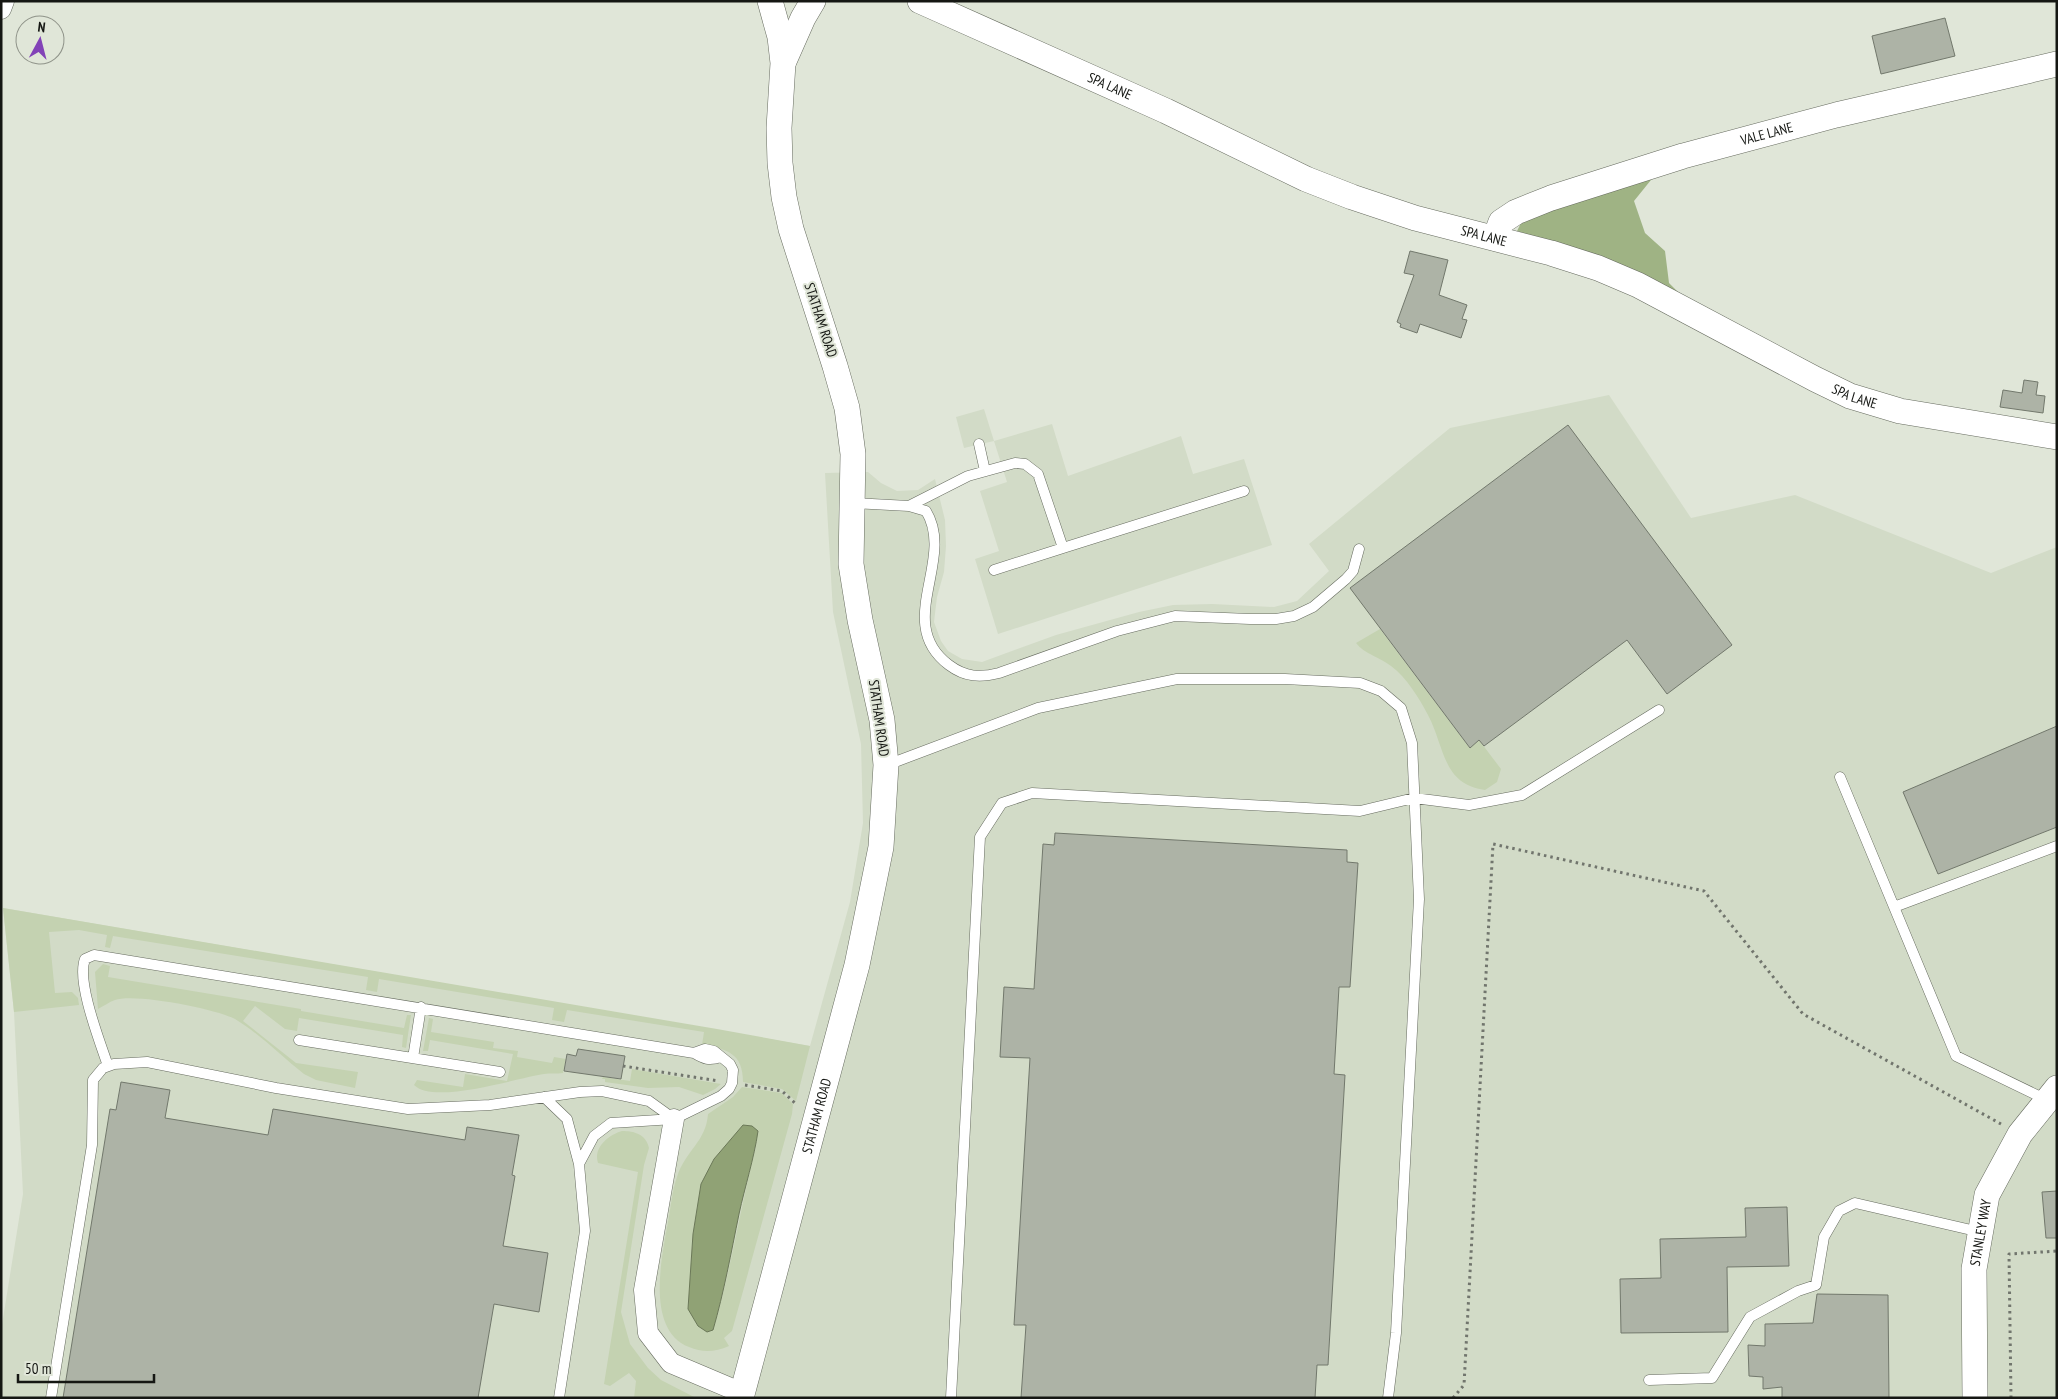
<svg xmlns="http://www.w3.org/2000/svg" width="2058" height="1399" font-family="'PT Sans Narrow',sans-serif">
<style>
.built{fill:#d2dbc7}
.green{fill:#c4d2b1;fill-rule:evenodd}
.forest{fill:#9fb384}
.water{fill:#90a275;stroke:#6b7858}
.building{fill:#adb3a6;stroke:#72786c}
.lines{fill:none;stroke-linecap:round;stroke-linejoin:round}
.service-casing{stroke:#666b5f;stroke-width:11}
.minor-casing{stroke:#666b5f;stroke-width:21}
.tertiary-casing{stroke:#666b5f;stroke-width:26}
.path{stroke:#71756d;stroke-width:3;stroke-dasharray:2.5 4;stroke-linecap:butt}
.service{stroke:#fff;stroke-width:10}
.minor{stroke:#fff;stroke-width:20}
.tertiary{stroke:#fff;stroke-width:25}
.labels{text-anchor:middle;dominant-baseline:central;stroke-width:4;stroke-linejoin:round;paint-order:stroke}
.street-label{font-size:14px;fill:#151713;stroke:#e0e6d8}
</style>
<rect width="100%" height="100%" fill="#e0e6d8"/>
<path class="built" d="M1609,395L1691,518L1795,495L1991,573L2057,547V1398H1V1331L23,1194L14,1012L3,908L810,1046L850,902L863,823L861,744L833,612L825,473L868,472L881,483L897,491L918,490L935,479L945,520L946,546L944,572L937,597L934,622L941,641L948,651L962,659L982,662L1056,635L1139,612L1173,605L1212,604L1274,607L1297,601L1329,571L1309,544L1450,428Z
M984,409L994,441L1052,424L1068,476L1181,436L1193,474L1244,459L1272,545L998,634L975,559L999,551L980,491L1007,482L994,441L964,448L956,417Z"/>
<path class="green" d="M1380,629L1469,747L1479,740L1501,769L1497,782L1485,790C1442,784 1445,747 1428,715C1419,698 1407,678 1391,666C1380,657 1364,654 1356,643Z
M3,908L717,1029L810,1046L796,1101L782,1089L743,1082C743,1053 727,1049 702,1045L704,1032L567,1010L564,1022L552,1020L554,1008L379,979L377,992L366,990L368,977L113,936L110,948L105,947L107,935L79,930L49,932L55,993L72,992L78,998L79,1005L14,1012Z
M103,964L110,966L108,977L301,1009V1011L404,1028L407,1015H411L406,1048L402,1047L403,1035L299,1018L297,1031L285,1029L255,1006L243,1021L296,1063L358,1072L355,1088L316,1080L304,1074C281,1056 260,1034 235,1019C216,1009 135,993 115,1000C109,1002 104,1006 98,1009L95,972Z
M429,1018L433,1019L431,1032L494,1042L493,1048L518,1051L517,1057L552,1063L554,1057L566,1059L563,1073C557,1074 550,1073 544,1074C517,1078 434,1105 414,1085L417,1080L463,1087L465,1074L507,1081L513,1054L430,1040L428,1051H423Z
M632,1069L721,1084L715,1089L703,1095L679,1087L648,1088L605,1082V1079H602L603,1077L630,1081Z
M742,1087L782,1093L793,1104L792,1114L732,1331L724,1338L729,1346C715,1352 703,1353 689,1347C645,1330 662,1256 668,1222C671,1207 672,1191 677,1177C685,1151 706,1142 708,1114L733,1097ZM756,1147C740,1208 731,1271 713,1330L688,1309L693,1234L701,1184Z
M622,1131C634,1131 646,1134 649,1148L644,1165L621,1312L630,1344L648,1368L661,1380L696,1398H634L636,1381L629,1373L610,1386L604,1384L638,1172L598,1163C593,1148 608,1135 622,1131Z"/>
<path class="forest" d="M1655,175L1634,201L1645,233L1665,251L1669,283L1678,292L1567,248L1517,231L1522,221Z"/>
<path class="water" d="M743,1125L752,1126L758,1131C754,1159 745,1186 739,1214C731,1253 724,1292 713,1330L707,1332L698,1326L688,1309L693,1234L701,1184L714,1159Z"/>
<path class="building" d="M1945,18L1955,56L1881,74L1872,36Z
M1410,251L1448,260L1439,295L1467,305L1462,319L1467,320L1461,338L1420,324L1417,333L1400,327L1401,324L1397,322L1414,275L1404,273Z
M2024,380L2038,382L2036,395L2045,396L2043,413L2000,407L2003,390L2022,393Z
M1568,425L1732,645L1667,694L1627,640L1484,746L1479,740L1470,748L1350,588Z
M2057,726V827L1938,874L1903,792Z
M1055,833L1347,850V862L1358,863L1350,987H1339L1334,1074L1345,1075L1328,1365H1317L1315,1398H1021L1026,1325H1014L1030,1058L1000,1057L1004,987L1034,989L1043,844L1054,845Z
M578,1049L625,1056L621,1079L564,1071L567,1054L576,1056Z
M121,1082L170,1090L165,1118L268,1135L273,1109L465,1140L467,1127L519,1135L512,1175L515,1176L503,1246L548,1253L539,1312L494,1304L478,1398H63L110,1109L116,1110Z
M2057,1191V1238H2046L2042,1192Z
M1787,1207L1789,1266L1727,1267L1728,1332L1621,1333L1620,1279L1661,1278L1660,1239L1746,1237L1745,1208Z
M1817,1294L1888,1295L1889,1398H1782V1387L1763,1389V1377L1749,1376L1748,1345L1765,1346V1324L1813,1323Z"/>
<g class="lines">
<g class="service-casing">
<path id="service" d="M979,444L985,471
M853,503L909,506L926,511C956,560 893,623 949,665C965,677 980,678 999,673L1117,631L1175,616L1250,619H1276L1294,616L1313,607L1346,579L1353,571L1359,549
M909,506L968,476L1015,463L1025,464L1038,474L1063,548L994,570
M1063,548L1244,491
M887,765L1038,708L1177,679H1285L1360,683L1381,691L1401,708L1412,743L1419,899L1396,1333L1388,1398
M1840,777L1956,1056L2047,1100
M1894,907L2057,846
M299,1040L500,1072
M413,1058L421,1007
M108,1066C100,1042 76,981 85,959L94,955L694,1053C704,1059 709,1061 721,1057
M544,1097L567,1119L579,1164L585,1231L559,1398
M579,1164L594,1136L611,1123L674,1119L721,1096L729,1089L732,1083L733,1070L730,1064L714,1051L705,1049L694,1053
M1649,1380L1712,1378L1750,1317L1798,1291L1816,1285L1824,1237L1839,1211L1855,1203L1980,1232
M51,1398L92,1145L93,1080L103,1068L114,1064L147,1062L276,1088L408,1109L490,1105L580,1092L602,1091L649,1101L674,1119
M951,1398L980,837L1002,803L1032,793L1360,811L1414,798L1469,805L1522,795L1659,710"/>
</g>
<g class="minor-casing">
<path id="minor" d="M1,9L4,1
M674,1119L644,1290L648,1333L671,1363L742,1393"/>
</g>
<g class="tertiary-casing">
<g id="tertiary">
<path id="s1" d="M920,1L1166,111L1306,179L1352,197L1415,218L1551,253L1598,268L1638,285L1815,379L1850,396L1900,411L2057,437"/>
<path d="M784,61L803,18L813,1"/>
<path id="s2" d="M1495,238L1501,222L1516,212L1551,198L1683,156L1836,115L2057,64"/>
<path id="s3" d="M741,1398L857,965L881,847L886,765L882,720L860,620L851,564L853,454L847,408L835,366L791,229L784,197L780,163L779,128L783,63L780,37L770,1"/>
<path id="s4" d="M1975,1398L1974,1269L1987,1195L2020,1134L2057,1088"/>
</g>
</g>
<path class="path" d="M623,1066L719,1081
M745,1085L782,1091L795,1103
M1453,1398L1464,1385L1493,844L1704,891L1803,1014L2001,1124
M2011,1398L2009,1254L2057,1251"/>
<use href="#service" class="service"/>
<use href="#minor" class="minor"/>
<use href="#tertiary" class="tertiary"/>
</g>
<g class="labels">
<g class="street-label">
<text stroke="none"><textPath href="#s1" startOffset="208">SPA LANE</textPath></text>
<text stroke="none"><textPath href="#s2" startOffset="298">VALE LANE</textPath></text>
<text stroke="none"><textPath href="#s1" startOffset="612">SPA LANE</textPath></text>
<text transform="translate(821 320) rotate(72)">STATHAM ROAD</text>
<text stroke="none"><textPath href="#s1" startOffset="1018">SPA LANE</textPath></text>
<text transform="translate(879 718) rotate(82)">STATHAM ROAD</text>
<text stroke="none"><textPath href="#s3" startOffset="292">STATHAM ROAD</textPath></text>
<text stroke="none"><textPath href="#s4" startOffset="166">STANLEY WAY</textPath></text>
</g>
</g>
<rect width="2058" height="1399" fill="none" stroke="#151713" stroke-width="5"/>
<g transform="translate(40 40) rotate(7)"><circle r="24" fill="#e0e6d8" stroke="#8f9389"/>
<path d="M0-4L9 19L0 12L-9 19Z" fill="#8242b7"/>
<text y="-8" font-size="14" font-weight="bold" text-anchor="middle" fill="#151713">N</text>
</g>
<path d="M18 1374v8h136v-8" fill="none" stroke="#151713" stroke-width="2.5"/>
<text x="25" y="1374" font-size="15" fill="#151713" stroke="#e0e6d8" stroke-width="4" paint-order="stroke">50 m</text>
</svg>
